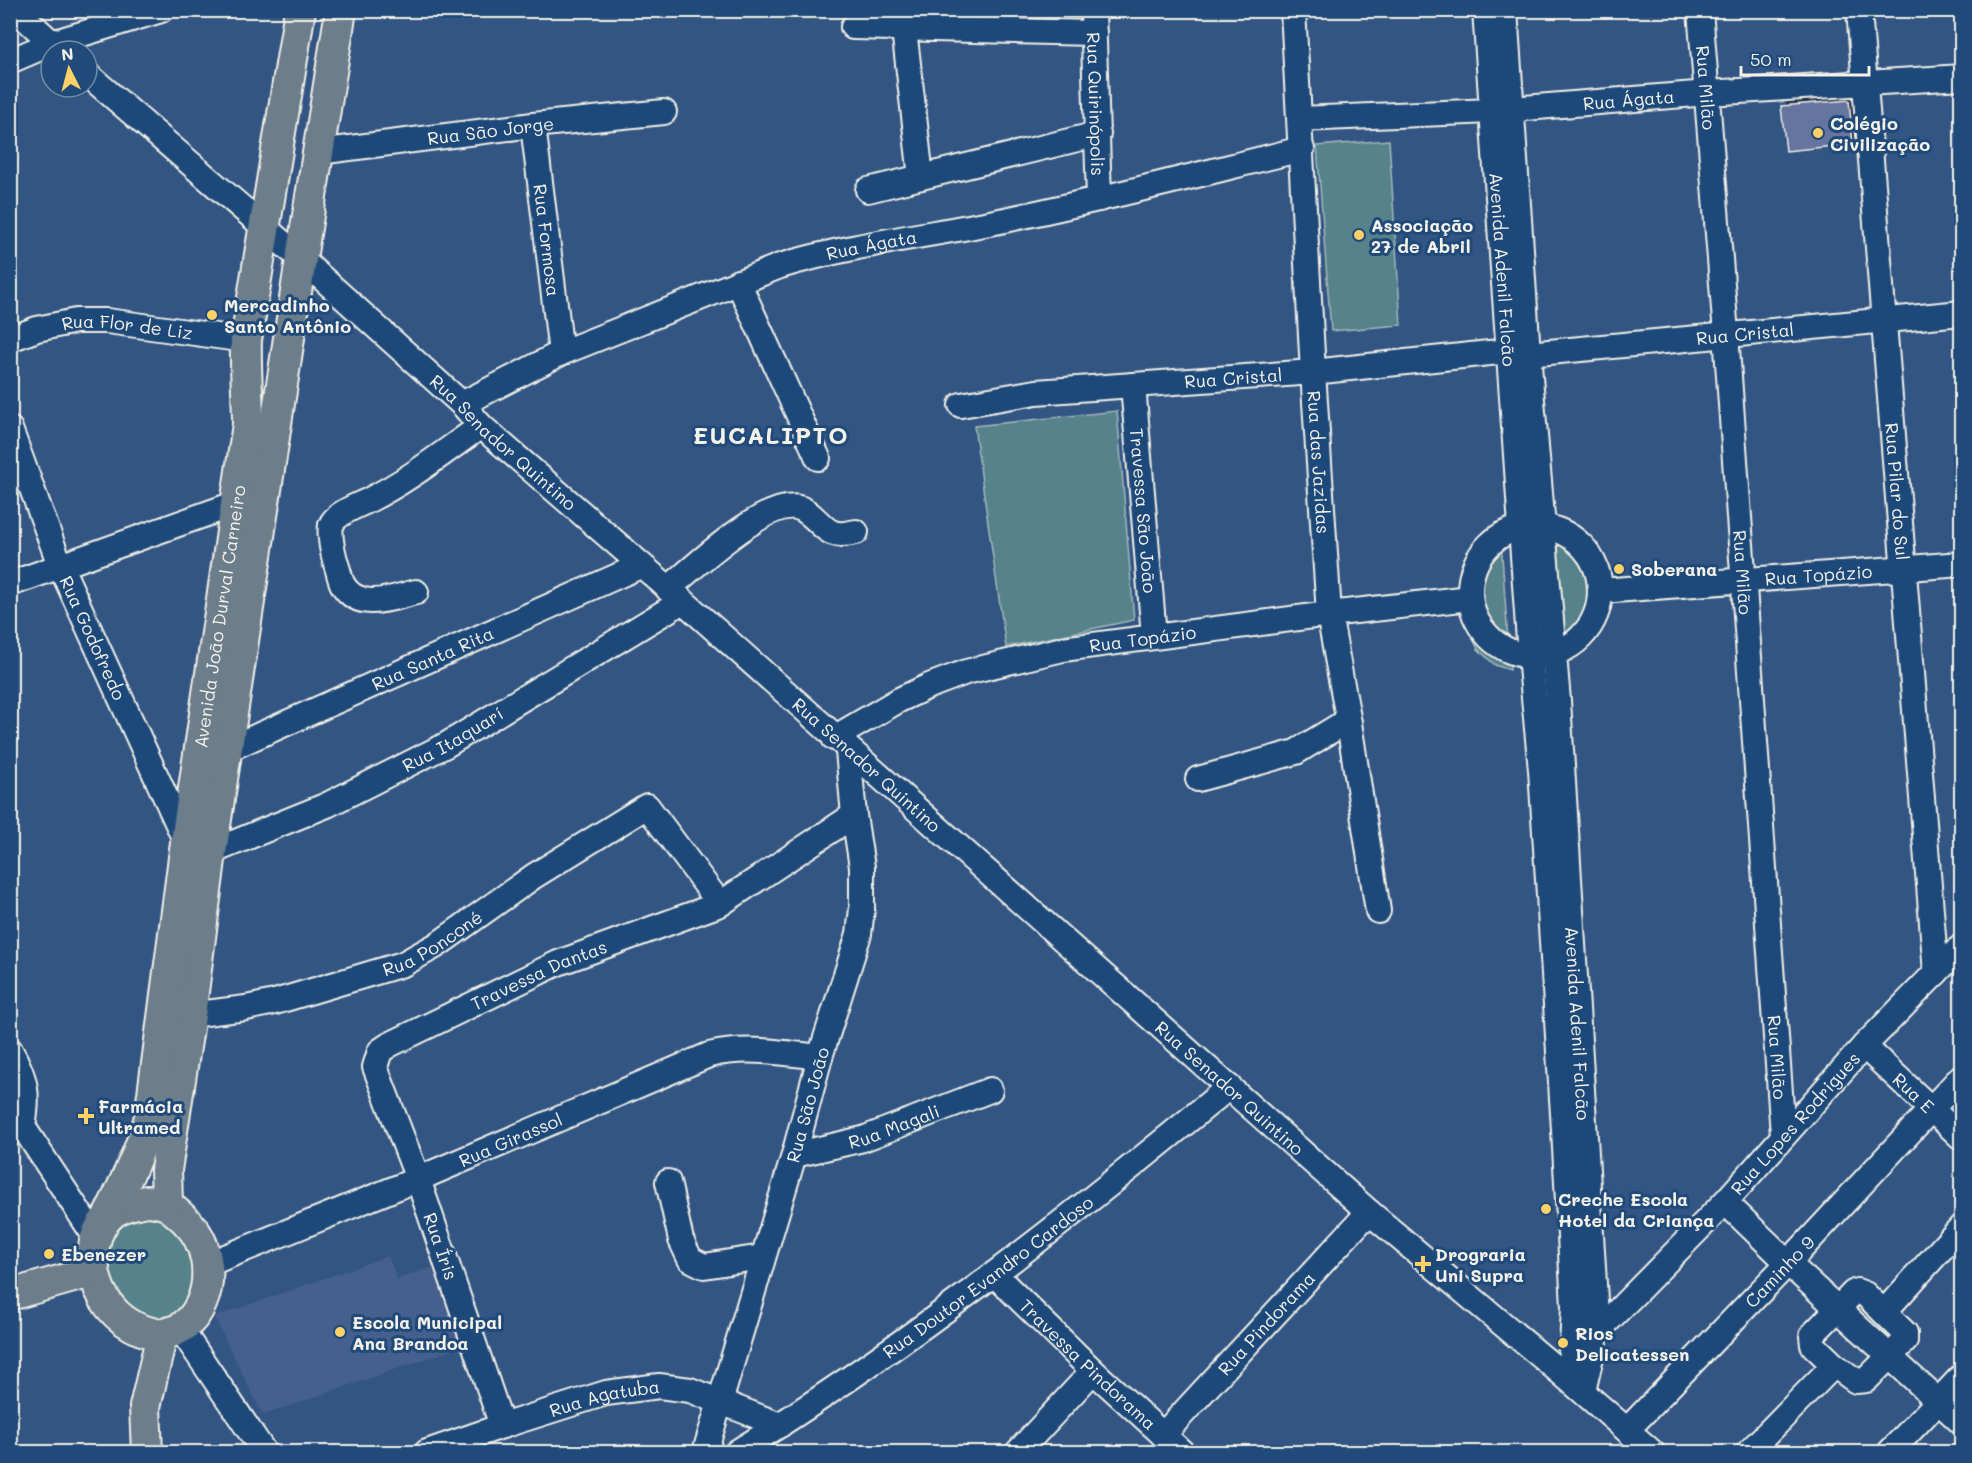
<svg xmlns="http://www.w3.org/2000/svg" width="1972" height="1463" font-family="Mali,sans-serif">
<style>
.built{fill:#45618e}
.green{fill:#55828b;stroke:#a4baba;stroke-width:1.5}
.shadow{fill:#0007}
.building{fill:#6574a0;stroke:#f4f1e8;stroke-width:1.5}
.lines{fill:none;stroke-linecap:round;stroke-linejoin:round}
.minor-casing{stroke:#f4f1e8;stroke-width:28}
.major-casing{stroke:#f4f1e8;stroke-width:34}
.minor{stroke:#1f4a7a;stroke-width:24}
.major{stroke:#6c7d8b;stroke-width:30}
.poi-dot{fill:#ffd166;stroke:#1f4a7a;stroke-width:2}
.labels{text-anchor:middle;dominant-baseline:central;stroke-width:6;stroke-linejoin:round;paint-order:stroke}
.street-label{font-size:18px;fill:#f4f1e8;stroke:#1f4a7a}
.poi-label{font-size:18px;font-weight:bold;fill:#f4f1e8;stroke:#1f4a7a;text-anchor:start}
.district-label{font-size:24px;font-weight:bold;letter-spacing:1.5px;fill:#f4f1e8;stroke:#1f4a7a}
</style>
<rect width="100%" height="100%" fill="#325584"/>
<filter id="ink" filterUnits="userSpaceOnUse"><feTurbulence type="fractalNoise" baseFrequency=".0167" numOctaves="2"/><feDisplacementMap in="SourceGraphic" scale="12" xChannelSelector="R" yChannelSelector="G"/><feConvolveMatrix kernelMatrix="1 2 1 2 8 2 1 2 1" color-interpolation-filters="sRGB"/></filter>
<g filter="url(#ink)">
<path class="built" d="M388,1256L397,1279L436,1266L463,1346L263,1415L214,1317Z"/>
<path class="green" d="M1389,140L1401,325L1331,331L1317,146Z
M1117,411L1134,620L1006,647L974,426Z
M1551,533C1563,541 1579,550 1586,564C1596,586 1589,622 1579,643C1575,651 1567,658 1561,665Z
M1501,541L1510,670L1495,665L1478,649L1467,627L1461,604L1474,573L1484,558Z
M136,1213L178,1224L198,1262L197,1301L169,1322L131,1316L109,1290L104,1257L113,1226Z"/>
<path class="shadow" d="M1859,90L1863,132L1853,143L1783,107L1793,96Z"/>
<path class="building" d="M1849,100L1853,144L1786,151L1781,106Z"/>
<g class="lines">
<g class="minor-casing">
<g id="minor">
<path d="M16,10L61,51"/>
<path id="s1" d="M1093,10L1099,199"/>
<path id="s2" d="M1293,10L1313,372L1329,614L1349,723L1378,911"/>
<path id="s3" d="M1485,10L1530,656L1541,770L1564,1130L1574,1307L1572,1346L1567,1378"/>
<path id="s4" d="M1505,10L1528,354L1558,701L1597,1332L1583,1391"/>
<path id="s5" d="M1700,10L1726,334L1783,1135"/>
<path id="s6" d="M1859,10L1936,973"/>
<path d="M853,27L1094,33"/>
<path d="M904,29L921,177"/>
<path d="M10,61L52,43L161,10"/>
<path id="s7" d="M87,74L301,259L462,404L481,426L683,601L1369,1212L1567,1378L1652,1452"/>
<path id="s8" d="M1512,109L1708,93L1962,77"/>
<path d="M1300,119L1492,111"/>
<path id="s9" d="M533,125L561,353"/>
<path id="s10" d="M318,152L533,125L664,112"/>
<path d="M868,190L1098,134"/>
<path d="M738,282L818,458"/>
<path id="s11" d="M10,339L37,329L76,321H107L246,340"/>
<path id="s12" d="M1528,354L1962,313"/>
<path id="s13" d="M1133,385L1154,636"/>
<path id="s14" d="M462,404L561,353L780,266C850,245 923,236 995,222C1098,201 1200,174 1302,149"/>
<path id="s15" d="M961,405L1036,392L1313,372L1508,351"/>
<path id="s16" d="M10,429L60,565L186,842"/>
<circle cx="1535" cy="591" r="65"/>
<path d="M10,584L237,503"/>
<path d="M668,589C692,569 773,491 804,510C826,524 824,540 856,532"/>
<path id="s17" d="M1601,591L1962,564"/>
<path d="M416,592C392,598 359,612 343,585C340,580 339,572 337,567C333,554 329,538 331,525C336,513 357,506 369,500C409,480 444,452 481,426"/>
<path id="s18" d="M834,738L899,700L929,686L966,672L1063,649L1329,614L1470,598"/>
<path id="s19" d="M226,750L640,566"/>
<path d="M1198,779L1296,752L1337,727L1349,723"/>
<path id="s20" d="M211,852L327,805L446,745L683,601"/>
<path id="s21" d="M190,1015L246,1008L275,1002L403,964L437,945L534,876L647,806L720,904"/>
<path id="s22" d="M1864,1046L1962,1138"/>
<path d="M10,1050C26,1078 29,1095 23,1126"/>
<path d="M10,1107L96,1238"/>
<path id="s23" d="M794,1155L863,1139L990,1090"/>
<path d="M668,1182L681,1240L690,1259L704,1266L762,1257"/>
<path d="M1725,1202L1788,1263L1962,1423"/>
<path id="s24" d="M208,1264L418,1179L709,1055C746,1046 783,1053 820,1057"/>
<path id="s25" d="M995,1275L1093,1371L1182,1452"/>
<path d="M1857,1291L1865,1294L1905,1333V1341L1866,1380L1856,1381L1834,1365L1813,1345L1812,1336L1815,1332L1853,1293Z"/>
<path d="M1884,1312L1962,1226"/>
<path d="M180,1328L264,1452"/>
<path id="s26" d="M1589,1336L1597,1332L1725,1202L1864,1046L1962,946"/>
<path id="s27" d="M502,1426L418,1179L375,1067L380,1051L389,1045L558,963L720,904L854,815"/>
<path id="s28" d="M1627,1430L1788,1263L1962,1076"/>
<path id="s29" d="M1163,1435L1369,1212"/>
<path id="s30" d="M427,1452L502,1426L606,1393L659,1386L690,1390L780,1425"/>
<path id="s31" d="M705,1452L794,1155L820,1057L859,934L862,909V867L854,815L848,751"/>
<path id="s32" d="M737,1452C910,1344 1072,1217 1229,1087"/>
<path d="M1018,1452L1093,1371"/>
<path d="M1749,1452L1834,1365"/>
<path d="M1890,1452L1962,1376"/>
</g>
</g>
<g class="major-casing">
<g id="major">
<path d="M146,1201C166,1202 170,1206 185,1220C233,1265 198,1361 133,1326C120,1319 111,1310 104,1298C90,1274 88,1238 108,1217C118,1206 132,1204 146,1201Z"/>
<path d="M167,1204L166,1170L190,1015L211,852L301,259L341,10"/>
<path id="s33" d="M108,1217C124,1184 140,1153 150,1117L186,842L248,424C248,396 245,369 246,340L300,10"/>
<path d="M10,1295L94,1271"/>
<path d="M147,1452L145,1407L162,1334"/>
</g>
</g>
<use href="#minor" class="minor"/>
<use href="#major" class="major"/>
</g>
</g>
<g class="poi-dot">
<circle cx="1818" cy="133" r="6"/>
<circle cx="1359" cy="235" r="6"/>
<circle cx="212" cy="315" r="6"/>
<circle cx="1619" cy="569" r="6"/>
<path d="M83 1107h6v6h6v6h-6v6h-6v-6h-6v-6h6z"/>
<circle cx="1546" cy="1209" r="6"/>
<circle cx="49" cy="1254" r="6"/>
<path d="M1420 1255h6v6h6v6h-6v6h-6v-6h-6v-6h6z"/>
<circle cx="340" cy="1332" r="6"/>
<circle cx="1563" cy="1343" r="6"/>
</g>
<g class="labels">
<g class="street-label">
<text stroke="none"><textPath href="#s5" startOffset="78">Rua Milão</textPath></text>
<text stroke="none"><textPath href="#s8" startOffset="117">Rua Ágata</textPath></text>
<text stroke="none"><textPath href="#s1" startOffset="94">Rua Quirinópolis</textPath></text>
<text stroke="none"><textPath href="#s10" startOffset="174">Rua São Jorge</textPath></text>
<text stroke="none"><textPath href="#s9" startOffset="116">Rua Formosa</textPath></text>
<text stroke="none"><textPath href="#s14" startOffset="441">Rua Ágata</textPath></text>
<text stroke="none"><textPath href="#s3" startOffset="260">Avenida Adenil Falcão</textPath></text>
<text stroke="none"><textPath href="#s11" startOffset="120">Rua Flor de Liz</textPath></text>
<text stroke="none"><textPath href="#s12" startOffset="218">Rua Cristal</textPath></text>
<text stroke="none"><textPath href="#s15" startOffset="274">Rua Cristal</textPath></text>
<text stroke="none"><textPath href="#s7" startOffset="556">Rua Senador Quintino</textPath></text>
<text stroke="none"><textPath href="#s2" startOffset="453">Rua das Jazidas</textPath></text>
<text stroke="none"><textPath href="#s6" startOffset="483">Rua Pilar do Sul</textPath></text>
<text stroke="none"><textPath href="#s13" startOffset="126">Travessa São João</textPath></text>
<text stroke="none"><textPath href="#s5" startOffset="564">Rua Milão</textPath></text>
<text stroke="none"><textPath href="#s17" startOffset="218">Rua Topázio</textPath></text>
<text stroke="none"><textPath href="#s33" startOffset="614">Avenida João Durval Carneiro</textPath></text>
<text stroke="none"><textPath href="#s16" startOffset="225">Rua Godofredo</textPath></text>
<text stroke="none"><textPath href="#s18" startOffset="328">Rua Topázio</textPath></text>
<text stroke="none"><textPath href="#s19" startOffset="226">Rua Santa Rita</textPath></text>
<text stroke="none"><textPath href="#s20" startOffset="267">Rua Itaquarí</textPath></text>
<text stroke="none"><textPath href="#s7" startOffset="1042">Rua Senador Quintino</textPath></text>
<text stroke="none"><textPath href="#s21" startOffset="255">Rua Ponconé</textPath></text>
<text stroke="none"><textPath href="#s27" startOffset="574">Travessa Dantas</textPath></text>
<text stroke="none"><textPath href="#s4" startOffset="1016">Avenida Adenil Falcão</textPath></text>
<text stroke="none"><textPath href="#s5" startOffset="1050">Rua Milão</textPath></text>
<text stroke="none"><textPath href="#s7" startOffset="1528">Rua Senador Quintino</textPath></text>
<text stroke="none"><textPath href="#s22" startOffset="68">Rua E</textPath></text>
<text stroke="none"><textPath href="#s31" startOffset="362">Rua São João</textPath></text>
<text stroke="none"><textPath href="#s26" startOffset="297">Rua Lopes Rodrigues</textPath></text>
<text stroke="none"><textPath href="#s23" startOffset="104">Rua Magali</textPath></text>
<text stroke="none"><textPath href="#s24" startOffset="327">Rua Girassol</textPath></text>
<text transform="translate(441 1246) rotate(71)">Rua Íris</text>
<text stroke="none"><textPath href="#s28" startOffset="220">Caminho 9</textPath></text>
<text stroke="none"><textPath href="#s32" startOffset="306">Rua Doutor Evandro Cardoso</textPath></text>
<text stroke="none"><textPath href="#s29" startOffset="152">Rua Pindorama</textPath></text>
<text stroke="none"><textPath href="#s25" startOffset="129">Travessa Pindorama</textPath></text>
<text stroke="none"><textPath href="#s30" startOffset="186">Rua Agatuba</textPath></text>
</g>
<g class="poi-label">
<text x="1830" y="123">Colégio<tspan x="1830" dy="21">Civilização</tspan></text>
<text x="1371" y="225">Associação<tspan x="1371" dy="21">27 de Abril</tspan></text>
<text x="224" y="305">Mercadinho<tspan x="224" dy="21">Santo Antônio</tspan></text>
<text x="1631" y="569">Soberana</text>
<text x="98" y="1106">Farmácia<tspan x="98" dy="21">Ultramed</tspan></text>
<text x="1558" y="1199">Creche Escola<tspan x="1558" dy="21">Hotel da Criança</tspan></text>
<text x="61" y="1254">Ebenezer</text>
<text x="1435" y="1254">Drograria<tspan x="1435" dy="21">Uni Supra</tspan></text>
<text x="352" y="1322">Escola Municipal<tspan x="352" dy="21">Ana Brandoa</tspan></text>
<text x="1575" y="1333">Rios<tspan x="1575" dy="21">Delicatessen</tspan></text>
</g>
<g class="district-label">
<text x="771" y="434">EUCALIPTO</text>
</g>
</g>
<rect width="1972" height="1463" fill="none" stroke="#1f4a7a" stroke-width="36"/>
<rect x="18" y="18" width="1936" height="1427" fill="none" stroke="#f4f1e8" stroke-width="2" filter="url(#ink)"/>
<g transform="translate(69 69) rotate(354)"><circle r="28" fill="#1f4a7a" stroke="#748da6" stroke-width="1.5"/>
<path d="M0-4.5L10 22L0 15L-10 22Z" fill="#ffd166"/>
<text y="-9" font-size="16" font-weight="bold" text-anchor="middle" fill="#f4f1e8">N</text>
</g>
<path d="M1741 66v9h128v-9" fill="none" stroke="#f4f1e8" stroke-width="3"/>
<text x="1750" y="66" font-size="18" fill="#f4f1e8" stroke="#1f4a7a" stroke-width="4.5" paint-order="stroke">50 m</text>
</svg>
